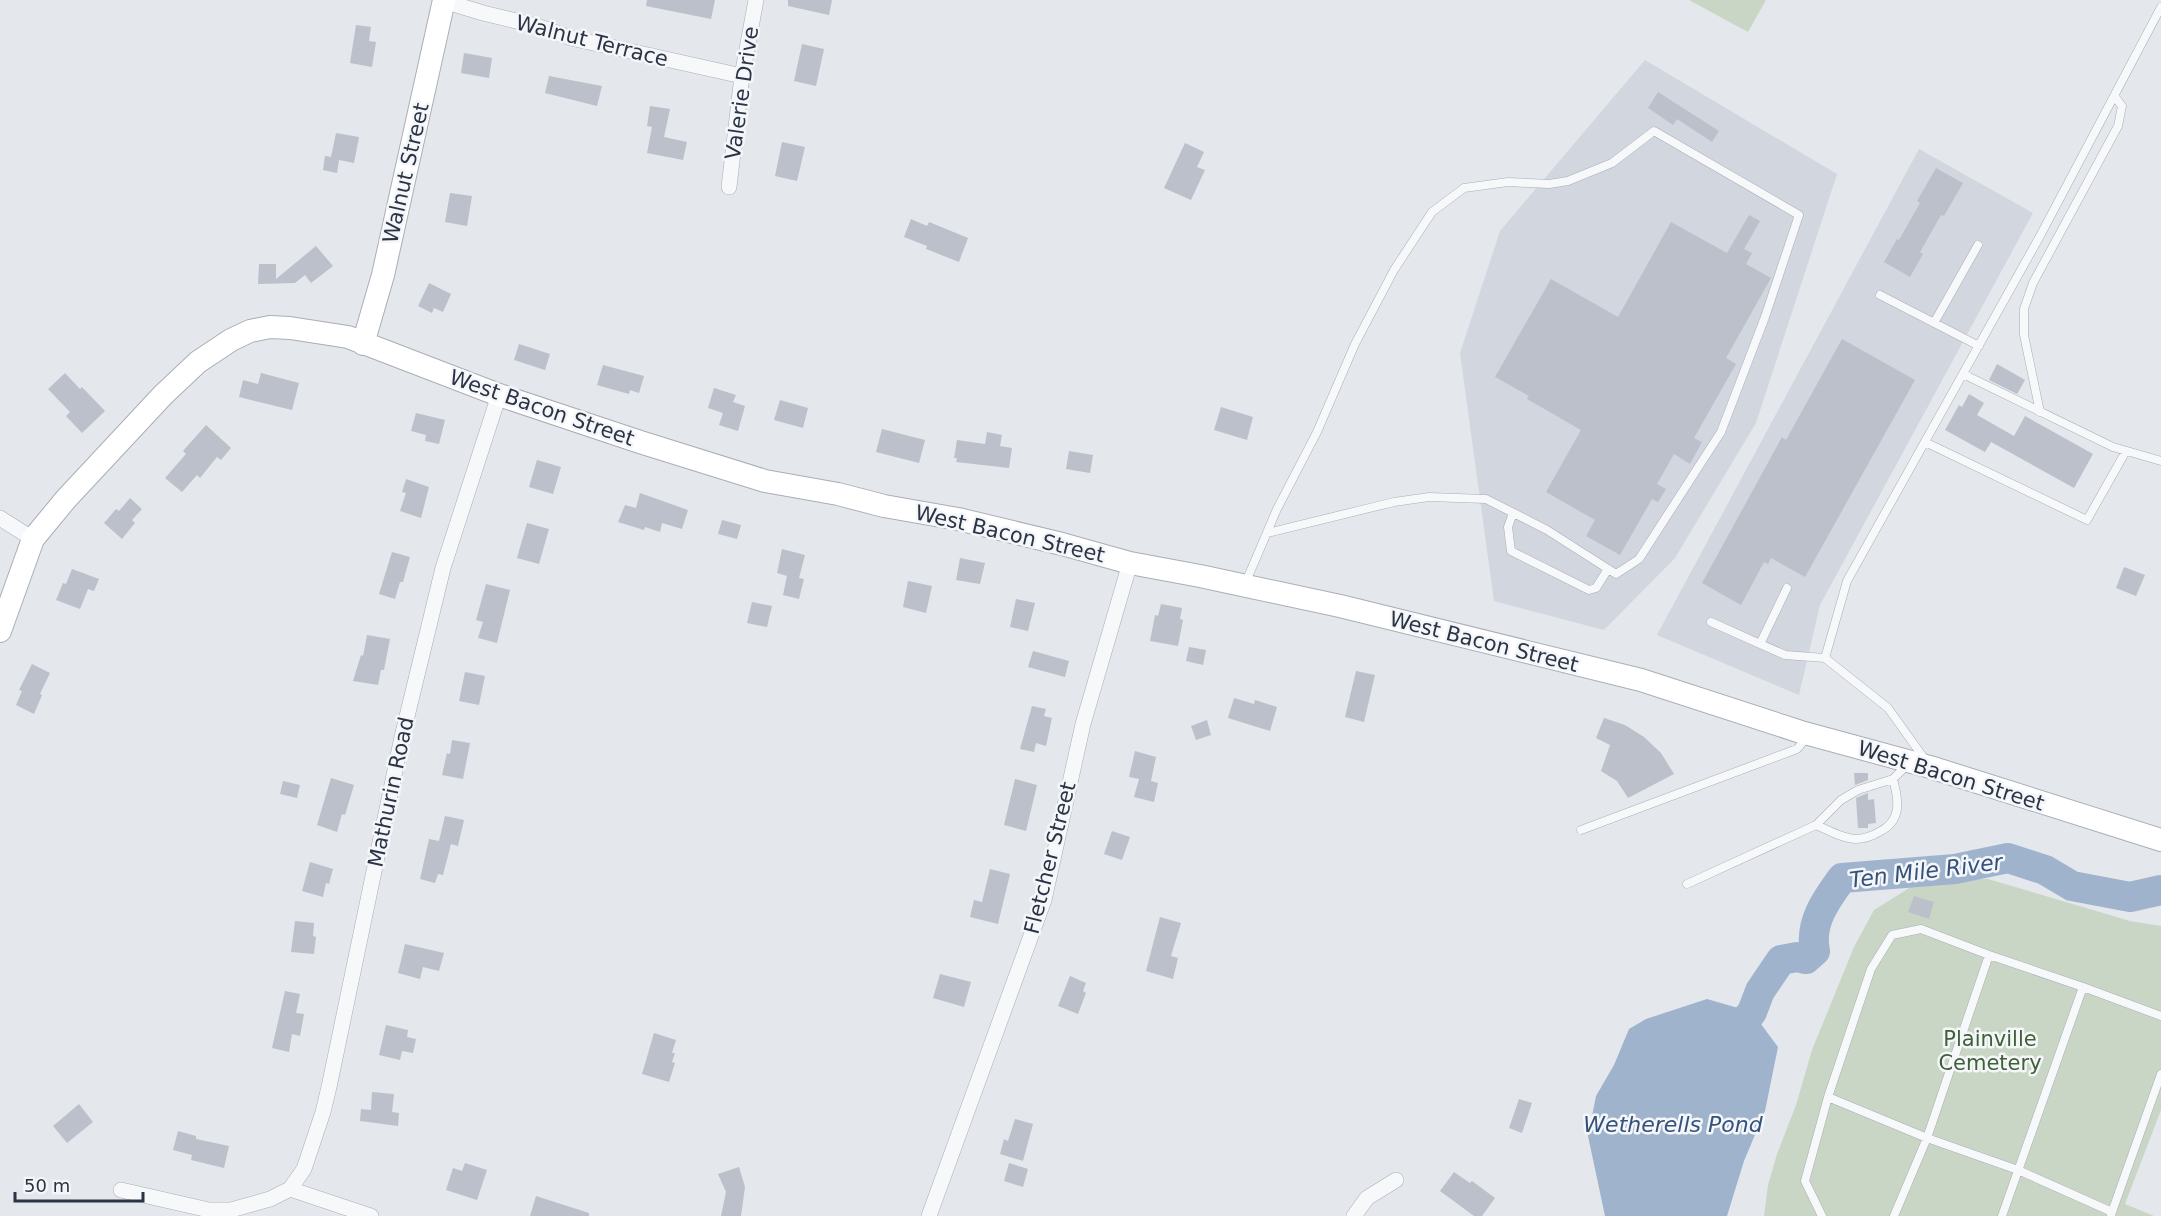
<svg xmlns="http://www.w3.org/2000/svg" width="2161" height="1216" font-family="'DejaVu Sans',sans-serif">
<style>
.built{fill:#d2d6de}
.green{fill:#c9d6c5}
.water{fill:#9fb4cc}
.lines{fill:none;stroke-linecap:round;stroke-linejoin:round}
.river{stroke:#9fb4cc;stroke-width:30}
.building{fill:#bbc0ca}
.lane-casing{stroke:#a9aeb7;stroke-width:9}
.street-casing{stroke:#a9aeb7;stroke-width:16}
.secondary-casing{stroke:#a9aeb7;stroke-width:24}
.lane{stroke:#f7f8fa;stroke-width:8}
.street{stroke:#f7f8fa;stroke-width:15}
.secondary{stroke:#fff;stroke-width:22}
.labels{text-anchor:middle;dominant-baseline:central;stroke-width:5;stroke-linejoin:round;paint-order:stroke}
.street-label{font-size:21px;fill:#2b3445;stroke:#f4f6f9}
.park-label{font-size:21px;fill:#3f6138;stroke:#f4f6f9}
.water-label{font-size:22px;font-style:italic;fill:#34527a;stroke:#f4f6f9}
</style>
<rect width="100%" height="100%" fill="#e4e7ec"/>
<path class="built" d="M1645,60L1837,174L1756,423L1675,558L1604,630L1494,601L1460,353L1500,231Z
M1919,149L2033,213L1820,605L1799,695L1657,635Z"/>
<path class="green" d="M1689,0H1766L1748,32Z
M1988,879L2130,921L2161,926V1110L2125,1204L2154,1216H1764L1768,1185L1777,1154L1796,1105L1812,1050L1854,947L1874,910L1922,880Z"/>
<path class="water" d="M1707,999L1752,1012L1778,1047L1765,1111L1744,1161L1727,1216H1605L1588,1136L1596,1096L1614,1065L1629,1029L1646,1019Z"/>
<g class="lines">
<path class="river" d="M1727,1043L1752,1012L1760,991L1781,960L1797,957L1806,959L1815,951C1809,923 1826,900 1842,878L1955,869L2008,858L2045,870L2072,886L2130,897L2161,890"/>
</g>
<path class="building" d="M647,0H715L711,19L646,6Z
M788,0H832L829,15L788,6Z
M356,25L371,27L369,41L376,42L372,67L350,63Z
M802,44L824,49L816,86L794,81Z
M464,53L492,58L489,78L461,73Z
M549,76L602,86L597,106L545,93Z
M1658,92L1719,131L1712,142L1677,119L1673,125L1648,108Z
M650,106L670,109L664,137L687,142L683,160L647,153L652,127L647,126Z
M336,133L359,137L354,163L339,160L337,173L323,170L325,156L331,157Z
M782,142L805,147L797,181L775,176Z
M1185,143L1204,152L1197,167L1205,170L1191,200L1164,188Z
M1936,168L1963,183L1944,216L1941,215L1920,252L1923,254L1910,277L1884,262L1897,239L1899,240L1920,203L1917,201Z
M450,193L472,196L467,226L445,222Z
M1749,215L1760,221L1744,249L1752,253L1746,264L1771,278L1726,358L1736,364L1694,438L1702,442L1690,464L1674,454L1657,484L1666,489L1658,502L1652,499L1620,555L1586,536L1595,520L1546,492L1581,430L1527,399L1529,396L1495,377L1551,279L1618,317L1671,222L1727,253Z
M911,219L927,226L929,222L968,238L959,262L926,249L927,246L904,237Z
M316,246L333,266L311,283L305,275L295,283L258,284L259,264H276V279Z
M429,283L451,294L443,312L434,308L432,313L418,306Z
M1842,339L1915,380L1805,577L1771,558L1768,564L1764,562L1741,605L1702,583L1782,437L1786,440Z
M519,344L550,354L545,370L514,360Z
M1997,364L2025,380L2017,394L1989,380Z
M603,365L644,376L639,393L630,390L629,394L597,385Z
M65,373L80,389L82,387L105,411L82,433L66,416L70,412L48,389Z
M261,373L299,383L292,410L239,397L243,380L258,384Z
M714,388L736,395L733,402L745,406L738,431L719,425L723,413L708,408Z
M1969,394L1984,403L1977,415L2014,436L2025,416L2093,454L2074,488L1991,442L1985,452L1945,430L1959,405L1962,407Z
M780,400L808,408L803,428L774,420Z
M1221,407L1253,417L1247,440L1214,430Z
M416,413L445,420L439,444L425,441L426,435L411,431Z
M206,425L231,448L221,460L217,457L200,478L197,475L182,492L165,478L186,454L183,451Z
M882,429L925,440L919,463L876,452Z
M987,432L1002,435L1000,446L1012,448L1009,468L956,462L957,458H954L957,440L985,444Z
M1069,451L1093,455L1090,473L1066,469Z
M537,460L561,467L553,494L529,487Z
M406,479L429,487L421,518L400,511L406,493L402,492Z
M640,493L688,510L682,529L662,523L660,532L645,527L644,530L618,522L625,505L636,508Z
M130,498L142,509L132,520L135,523L122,539L104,523L116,509L119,511Z
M722,520L741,525L737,539L718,534Z
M527,523L549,529L539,564L517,558Z
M782,549L805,555L799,578L804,579L799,599L783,595L787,576L777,573Z
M392,552L410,557L403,582H400L395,599L379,594Z
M960,558L985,563L980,584L956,580Z
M2124,567L2145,575L2136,596L2116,588Z
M72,569L99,579L94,591L88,589L80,609L56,600L63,583L66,584Z
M908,581L932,586L926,613L903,607Z
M486,584L510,590L497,643L478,638L483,622L476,620Z
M1016,599L1035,603L1028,631L1010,627Z
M752,602L772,606L767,627L747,623Z
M1161,604L1182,608L1180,619L1183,620L1178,646L1150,641L1155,615L1158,616Z
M367,635L390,639L384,670H381L378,685L353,681L361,655L363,656Z
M1189,647L1206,650L1203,665L1186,661Z
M1033,651L1069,661L1065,677L1028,667Z
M32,664L50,673L40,694L42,695L34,714L16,705L22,691L19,690Z
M1356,671L1375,675L1364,722L1345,717Z
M465,672L485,676L479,705L459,701Z
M1234,698L1254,704L1255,700L1277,707L1270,731L1228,718Z
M1032,706L1046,709L1044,716L1052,718L1046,746L1036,743L1034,752L1020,749Z
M1604,718L1625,725L1644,737L1661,753L1674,774L1628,798L1617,781L1601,771L1610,745L1596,738Z
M1207,720L1211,735L1196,740L1191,726Z
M452,740L470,743L463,779L442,775L447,753L450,754Z
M1135,751L1156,757L1151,781L1158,783L1154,802L1134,797L1139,779L1129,777Z
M1854,773H1868V780L1855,785Z
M331,778L354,785L345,815L342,814L337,832L317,825Z
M1015,779L1037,785L1026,831L1004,825Z
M283,781L300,785L297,798L280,794Z
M1868,793V800L1874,799L1876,823L1868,824V828H1858L1856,798Z
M445,816L464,820L458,846L451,844L443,875L438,874L435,883L420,879L429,839L439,841Z
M1112,831L1130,837L1122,860L1104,854Z
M310,862L333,869L329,884L326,883L323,897L302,891Z
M990,869L1010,874L998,924L970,917L974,900L982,902Z
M1914,896L1934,902L1929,919L1908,912Z
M1160,917L1181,923L1171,956L1178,958L1173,979L1146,971Z
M295,921L314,923L313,936L316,937L314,954L291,952Z
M405,944L444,953L439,971L423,967L420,979L398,973Z
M940,974L971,982L964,1007L933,998Z
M1070,976L1086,983L1083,991L1086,993L1078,1014L1058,1006Z
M285,991L300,994L296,1013L304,1014L300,1036L292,1034L289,1052L272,1048Z
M386,1025L408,1030L407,1037L416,1039L413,1053L402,1051L400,1060L379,1055Z
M654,1033L676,1040L672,1053H675L672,1062L675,1063L669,1082L642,1074Z
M372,1092L394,1094L392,1112L399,1113L398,1126L360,1121L361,1109L371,1110Z
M1519,1099L1532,1103L1522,1133L1509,1128Z
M79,1104L93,1122L67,1143L53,1126Z
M1015,1119L1033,1124L1023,1161L1000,1154L1004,1139L1008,1141Z
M178,1131L196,1136V1139L229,1146L224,1168L191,1160L192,1155L173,1150Z
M465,1163L487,1170L477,1200L446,1190L453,1168L462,1171Z
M1009,1163L1028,1169L1023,1187L1004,1181Z
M739,1167L745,1187L741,1216H721L726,1192L718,1174Z
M1454,1172L1470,1183L1472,1181L1495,1198L1482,1216H1474L1440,1191Z
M536,1196L589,1213V1216H530Z"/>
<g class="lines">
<g class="lane-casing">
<path id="lane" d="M1880,295L1979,346
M1934,323L1978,245
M1963,374L2113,447L2161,461
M2040,412L2024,335V309L2033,283L2118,126L2122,106L2115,97
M1925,442L2087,520L2126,451
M1513,513L1508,527L1511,551L1589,590L1596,588L1608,569
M1245,584L1277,509L1317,432L1355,344L1394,270L1432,212L1464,188L1508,182L1549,184L1568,181L1612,163L1654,131L1799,215L1765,317L1721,432L1639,559L1616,574L1547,530L1486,499L1429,497L1394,502L1267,533
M1711,622L1785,655L1825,658
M1760,644L1787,588
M1926,761L1888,708L1825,658L1847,581L2040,236L2161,7
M1816,825C1828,830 1843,839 1856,839C1864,839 1872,836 1879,832C1902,821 1899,801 1893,779
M1581,830L1797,749L1803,742L1806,735
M1687,884L1816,825L1841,800L1858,790L1893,779L1907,765
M2083,987L2161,1016
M1828,1097L1871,969L1892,935L1921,929L1989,955
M2112,1212L2161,1074
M1822,1216L1805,1181L1828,1097L1927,1138L2018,1170L2112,1212L2111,1216
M1894,1216L1927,1138L1989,955L2083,987L2002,1216"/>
</g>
<g class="street-casing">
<path id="street" d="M444,1L483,13L537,26L571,38L742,76
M729,187L742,76L756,0
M0,518L33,539
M290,1189L371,1216
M121,1190L209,1210H231L270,1199L290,1189L304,1169L323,1112L329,1087L402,737L443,568L499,395
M929,1216L1044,900L1083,724L1130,563
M1354,1216L1367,1198L1396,1180"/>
</g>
<g class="secondary-casing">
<path id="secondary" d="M363,344L383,275L444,0
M0,631L33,539L66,499L163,395L198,362L231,340L250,331L270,327L290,328L348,337L499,395L640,442L765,481L838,494L884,506L958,519L1062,544L1130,563L1200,576L1340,606L1641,680L1801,732L1930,767L2161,840"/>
</g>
<use href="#lane" class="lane"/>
<use href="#street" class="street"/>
<use href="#secondary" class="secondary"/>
</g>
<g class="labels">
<g class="street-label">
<text transform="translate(592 41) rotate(14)">Walnut Terrace</text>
<text transform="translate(742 93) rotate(-82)">Valerie Drive</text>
<text transform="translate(406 173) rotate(-77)">Walnut Street</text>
<text transform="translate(542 408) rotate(19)">West Bacon Street</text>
<text transform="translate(1010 534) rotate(13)">West Bacon Street</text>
<text transform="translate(1484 642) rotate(14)">West Bacon Street</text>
<text transform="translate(1951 776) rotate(17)">West Bacon Street</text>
<text transform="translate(391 792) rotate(-78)">Mathurin Road</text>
<text transform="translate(1050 858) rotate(-76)">Fletcher Street</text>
</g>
<g class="park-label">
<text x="1990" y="1039">Plainville<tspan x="1990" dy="24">Cemetery</tspan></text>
</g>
<g class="water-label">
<text transform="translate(1926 871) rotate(-7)">Ten Mile River</text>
<text x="1673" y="1124">Wetherells Pond</text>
</g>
</g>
<path d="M15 1192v9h128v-9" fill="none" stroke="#2b3445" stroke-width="3"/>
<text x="24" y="1192" font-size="18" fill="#2b3445" stroke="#f4f6f9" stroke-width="4.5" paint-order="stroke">50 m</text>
</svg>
